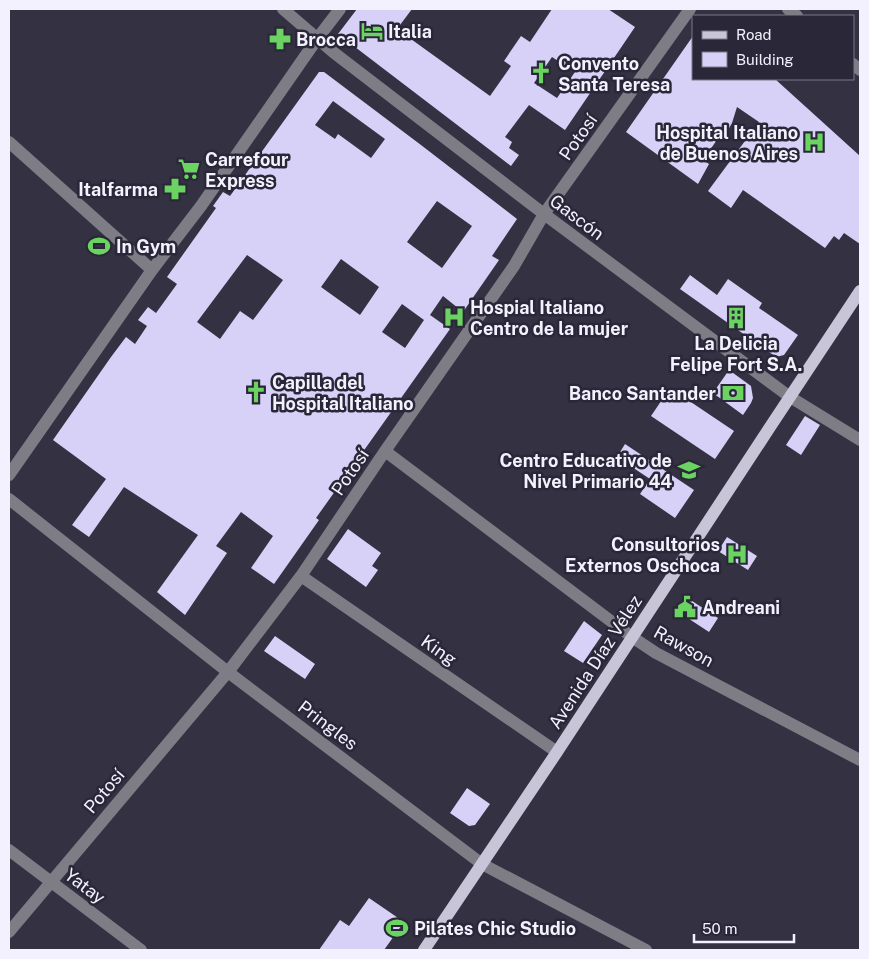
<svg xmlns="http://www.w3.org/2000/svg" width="869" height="959" font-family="'Public Sans',sans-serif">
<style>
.building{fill:#d7d1f8;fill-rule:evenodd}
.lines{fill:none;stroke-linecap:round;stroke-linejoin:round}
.minor{stroke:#7e7d86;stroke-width:12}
.major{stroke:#c8c5d9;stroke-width:12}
.labels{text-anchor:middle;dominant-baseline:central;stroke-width:5;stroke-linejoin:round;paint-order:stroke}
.poi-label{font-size:18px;font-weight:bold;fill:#f3f1fd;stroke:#2a2738;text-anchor:start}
.street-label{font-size:18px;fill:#f3f1fd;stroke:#2a2738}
</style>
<rect width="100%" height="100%" fill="#343143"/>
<path class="building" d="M357,9H412L397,29L490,96L511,66L504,61L521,36L530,42L552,9H608L635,27L565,130L529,105L505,137L512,142L509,148L519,155L511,166L338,34ZM552,57L575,72L557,98L534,83Z
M693,36V79H775L860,156V244L844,233L839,240L834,236L825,248L743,190L731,208L708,191L759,122L737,107L732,123L724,137L721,134L703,160L709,164L698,184L626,132Z
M319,72H324L421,145L517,219L492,256L499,260L463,312L443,296L430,315L450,329L316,518L319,520L274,584L251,568L273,536L241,512L216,546L227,553L185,615L157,592L198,535L124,487L89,537L72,525L106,479L53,440L111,357L126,337L135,344L147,326L138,320L148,307L156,313L177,284L167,277L216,208L213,206L223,192L230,196ZM333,101L385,139L371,158L338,134L335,139L315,125ZM437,201L472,226L442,268L407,242ZM247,255L283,280L253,320L240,311L220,339L197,322ZM341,259L379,287L360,315L321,287ZM402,304L424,320L405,348L382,332Z
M690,275L717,295L728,279L762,303L759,308L798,335L784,355L776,357L680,289Z
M729,370L751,386L753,398L751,403L743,415L713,393Z
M670,388L734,431L715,459L651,416Z
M805,416L820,425L801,455L786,445Z
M625,444L694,490L675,518L640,494L650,479L617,457Z
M348,529L381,553L372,566L378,570L366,587L327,559Z
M727,537L757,556L748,570L718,551Z
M686,597L718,618L709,632L677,611Z
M584,621L602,635L583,663L564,651Z
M275,636L315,664L305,679L264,651Z
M467,788L490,804L475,825L469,826L450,813Z
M369,898L404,922L384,950H319L340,920L349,926Z"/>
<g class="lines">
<path class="minor" d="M283,9L333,52L544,214L790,397L860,440
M788,9L797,16
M853,64L860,70
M9,142L152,270
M385,451L632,637L656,653L860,760
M9,475L152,270L201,206L317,39L340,9
M9,499L228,672L482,864L646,950
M301,576L557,752
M9,850L141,950
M9,932L228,672L301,576L385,451L514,266L544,214L690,9"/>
<path class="major" d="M424,950L557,752L770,427L860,291"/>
</g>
<defs>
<g id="hotel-bare" transform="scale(1.725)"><path d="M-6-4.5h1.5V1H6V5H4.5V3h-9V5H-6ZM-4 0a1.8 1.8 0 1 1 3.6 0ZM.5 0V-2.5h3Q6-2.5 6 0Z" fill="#6bd362" stroke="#2a2738" stroke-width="2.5" paint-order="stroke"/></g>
<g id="pharmacy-bare" transform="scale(1.725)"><path d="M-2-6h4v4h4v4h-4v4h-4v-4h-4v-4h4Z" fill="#6bd362" stroke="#2a2738" stroke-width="2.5" paint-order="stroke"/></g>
<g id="church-bare" transform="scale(1.725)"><path d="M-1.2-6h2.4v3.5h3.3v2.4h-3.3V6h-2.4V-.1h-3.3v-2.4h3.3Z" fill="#6bd362" stroke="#2a2738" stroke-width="2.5" paint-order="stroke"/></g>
<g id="hospital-bare" transform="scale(1.725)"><path d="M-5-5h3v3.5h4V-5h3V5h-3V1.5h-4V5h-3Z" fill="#6bd362" stroke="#2a2738" stroke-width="2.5" paint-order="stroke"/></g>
<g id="supermarket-bare" transform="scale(1.725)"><path d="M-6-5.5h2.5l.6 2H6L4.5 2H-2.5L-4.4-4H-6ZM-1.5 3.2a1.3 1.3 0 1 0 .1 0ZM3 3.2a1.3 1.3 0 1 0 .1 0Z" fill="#6bd362" stroke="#2a2738" stroke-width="2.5" paint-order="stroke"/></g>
<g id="stadium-bare" transform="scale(1.725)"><path d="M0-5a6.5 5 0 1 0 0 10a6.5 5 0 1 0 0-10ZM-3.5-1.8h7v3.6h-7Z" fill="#6bd362" stroke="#2a2738" stroke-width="2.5" paint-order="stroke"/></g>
<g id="building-bare" transform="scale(1.725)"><path d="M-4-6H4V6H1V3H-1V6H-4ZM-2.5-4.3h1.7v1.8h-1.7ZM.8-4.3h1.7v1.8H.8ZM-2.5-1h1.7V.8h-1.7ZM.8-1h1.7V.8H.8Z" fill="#6bd362" stroke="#2a2738" stroke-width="2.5" paint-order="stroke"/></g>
<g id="bank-bare" transform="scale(1.725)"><path d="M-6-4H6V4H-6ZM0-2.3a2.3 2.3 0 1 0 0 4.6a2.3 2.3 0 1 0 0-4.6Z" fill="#6bd362" stroke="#2a2738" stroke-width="2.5" paint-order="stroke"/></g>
<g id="school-bare" transform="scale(1.725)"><path d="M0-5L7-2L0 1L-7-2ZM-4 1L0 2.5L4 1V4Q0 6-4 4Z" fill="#6bd362" stroke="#2a2738" stroke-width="2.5" paint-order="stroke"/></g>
<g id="civic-bare" transform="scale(1.725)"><path d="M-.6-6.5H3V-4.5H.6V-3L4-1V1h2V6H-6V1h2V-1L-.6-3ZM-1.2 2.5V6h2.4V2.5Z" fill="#6bd362" stroke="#2a2738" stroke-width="2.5" paint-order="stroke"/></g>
</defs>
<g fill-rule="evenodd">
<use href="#hotel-bare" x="372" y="31"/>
<use href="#pharmacy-bare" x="280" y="39"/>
<use href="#church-bare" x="541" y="73"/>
<use href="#hospital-bare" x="814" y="142"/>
<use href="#supermarket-bare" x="189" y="169"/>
<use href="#pharmacy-bare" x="175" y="189"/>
<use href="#stadium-bare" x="99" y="246"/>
<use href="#hospital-bare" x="454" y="317"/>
<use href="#building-bare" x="736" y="318"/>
<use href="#church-bare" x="256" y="392"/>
<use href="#bank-bare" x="733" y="393"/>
<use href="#school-bare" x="689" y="470"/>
<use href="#hospital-bare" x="737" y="554"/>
<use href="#civic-bare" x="685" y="607"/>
<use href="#stadium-bare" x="397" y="928"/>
</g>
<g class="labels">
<g class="poi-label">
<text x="388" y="31">Italia</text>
<text x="296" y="39">Brocca</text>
<text x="558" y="63">Convento<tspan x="558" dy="21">Santa Teresa</tspan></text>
<text x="798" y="132" text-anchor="end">Hospital Italiano<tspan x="798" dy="21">de Buenos Aires</tspan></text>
<text x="205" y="159">Carrefour<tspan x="205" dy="21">Express</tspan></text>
<text x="158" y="189" text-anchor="end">Italfarma</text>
<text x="116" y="246">In Gym</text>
<text x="470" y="307">Hospial Italiano<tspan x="470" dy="21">Centro de la mujer</tspan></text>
<text x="736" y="343" text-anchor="middle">La Delicia<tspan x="736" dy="21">Felipe Fort S.A.</tspan></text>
<text x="272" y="382">Capilla del<tspan x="272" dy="21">Hospital Italiano</tspan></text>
<text x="716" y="393" text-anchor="end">Banco Santander</text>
<text x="672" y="460" text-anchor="end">Centro Educativo de<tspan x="672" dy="21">Nivel Primario 44</tspan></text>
<text x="720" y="544" text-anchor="end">Consultorios<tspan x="720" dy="21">Externos Oschoca</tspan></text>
<text x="702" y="607">Andreani</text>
<text x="414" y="928">Pilates Chic Studio</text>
</g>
<g class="street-label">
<text transform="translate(578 137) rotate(-55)">Potosí</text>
<text transform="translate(577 217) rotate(37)">Gascón</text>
<text transform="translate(350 472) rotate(-56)">Potosí</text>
<text transform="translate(684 646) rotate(29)">Rawson</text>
<text transform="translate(439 650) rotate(35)">King</text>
<text transform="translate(595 662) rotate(-57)">Avenida Díaz Vélez</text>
<text transform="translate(328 725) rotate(37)">Pringles</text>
<text transform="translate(104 791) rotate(-50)">Potosí</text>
<text transform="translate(85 886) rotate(37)">Yatay</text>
</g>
</g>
<rect width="869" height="959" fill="none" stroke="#f3f1fd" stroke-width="20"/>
<rect x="692" y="15" width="162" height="65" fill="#2a2738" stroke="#7a7887"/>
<rect x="702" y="31" width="25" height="8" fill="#c8c5d9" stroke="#7a7887"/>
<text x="736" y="40" font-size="15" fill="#f3f1fd">Road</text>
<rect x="702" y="52" width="25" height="15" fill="#d7d1f8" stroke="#7a7887"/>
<text x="736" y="65" font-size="15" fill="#f3f1fd">Building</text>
<path d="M694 934v8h100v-8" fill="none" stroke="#f3f1fd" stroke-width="2.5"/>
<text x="702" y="934" font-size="15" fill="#f3f1fd" stroke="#2a2738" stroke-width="4" paint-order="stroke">50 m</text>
</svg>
